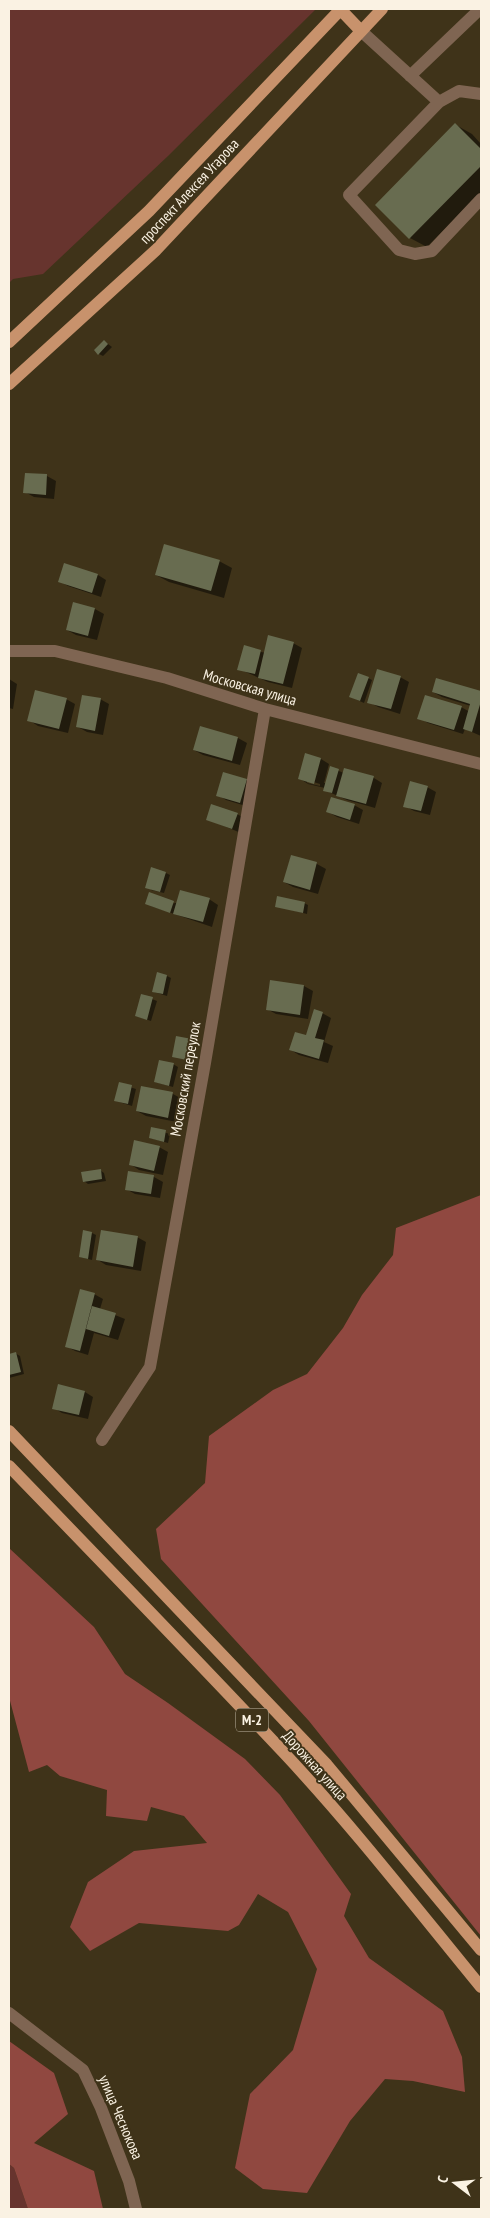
<svg xmlns="http://www.w3.org/2000/svg" width="490" height="2218" font-family="'PT Sans Narrow',sans-serif">
<style>
.green{fill:#67342e}
.forest{fill:#904840}
.shadow{fill:#0007;fill-rule:evenodd}
.building{fill:#686c50}
.lines{fill:none;stroke-linecap:round;stroke-linejoin:round}
.minor{stroke:#7f6552;stroke-width:12}
.major{stroke:#c8926c;stroke-width:12}
.labels{text-anchor:middle;dominant-baseline:central;stroke-width:4;stroke-linejoin:round;paint-order:stroke}
.shield{fill:#3f3319;stroke:#c2b9a6;stroke-width:1}
.shield-label{font-size:14px;font-weight:bold;fill:#faf2e3}
.street-label{font-size:15px;fill:#faf2e3;stroke:#3f3319}
</style>
<rect width="100%" height="100%" fill="#3f3319"/>
<path class="green" d="M9,9H316L168,156L43,274L13,279L9,283Z
M9,2164L14,2168L28,2209H9Z"/>
<path class="forest" d="M481,1195V1936L309,1721L161,1559L156,1529L205,1483L209,1436L273,1390L307,1374L343,1328L362,1295L393,1255L396,1228Z
M9,1548L94,1627L125,1674L168,1703L245,1759L280,1795L351,1894L344,1916L369,1958L443,2011L462,2057L465,2092L413,2081L385,2079L350,2121L307,2193L263,2189L235,2168L250,2094L293,2050L317,1969L288,1912L258,1894L239,1925L228,1931L139,1923L90,1951L70,1927L88,1882L134,1851L207,1843L184,1816L151,1807L147,1821L106,1816L107,1790L60,1776L47,1765L29,1772L9,1697Z
M9,2041L54,2073L68,2114L34,2143L94,2171L103,2209H28L14,2168L9,2164Z"/>
<path class="shadow" d="M456,125L472,134L481,144V192L427,247L410,238Z
M104,341L112,347L103,356L99,354Z
M47,476L56,481L54,499L34,497L25,492Z
M219,561L232,568L224,598L169,582L156,575Z
M98,575L106,580L101,597L68,586L59,581Z
M95,609L104,614L97,640L76,635L67,630Z
M293,643L302,648L292,688L268,682L239,669L245,647L265,653Z
M400,677L409,682L400,714L378,707L369,702Z
M368,678L372,680L364,703L351,697Z
M9,679L17,684L13,709L9,708Z
M437,679L481,693V736L465,729L463,734L428,723L419,718L461,707L470,712L471,706L442,697L433,692Z
M66,699L75,704L68,733L38,726L29,720Z
M100,699L109,704L103,735L87,732L78,727Z
M201,728L238,738L247,743L240,765L203,755L194,750Z
M321,759L329,764L324,783H327L331,768L344,773L345,769L374,778L382,783L375,808L347,800L329,792L325,788L308,784L299,778ZM307,780L320,784V786L307,783Z
M246,780L255,785L249,807L226,800L218,795Z
M427,787L436,792L430,815L414,811L405,806Z
M354,805L363,810L359,824L337,817L328,812Z
M237,814L246,819L241,833L207,819Z
M291,856L317,864L326,869L318,894L293,887L284,882Z
M166,873L170,875L164,893L151,890Z
M209,899L218,905L212,927L151,906Z
M304,903L308,905L307,914L276,906Z
M167,976L171,978L167,996L154,992Z
M272,981L304,986L313,991L308,1019L276,1014L267,1009Z
M142,995L157,1001L151,1021L136,1016Z
M322,1013L331,1018L324,1042L333,1046L328,1063L299,1055L291,1050L307,1037Z
M191,1040L195,1042L191,1061L173,1056Z
M173,1064L178,1067L173,1087L155,1082Z
M120,1084L136,1089L132,1106L116,1101Z
M142,1087L173,1094L182,1099L177,1122L146,1116L137,1111Z
M152,1129L170,1134L168,1143L150,1138Z
M159,1147L168,1152L163,1175L139,1170L130,1164Z
M100,1170L104,1173L106,1181L88,1184L84,1181Z
M129,1172L154,1177L163,1182L160,1198L135,1194L126,1189Z
M92,1233L96,1235L92,1260L80,1257Z
M137,1237L146,1242L141,1271L106,1265L98,1260Z
M94,1294L103,1299L100,1309L125,1319L118,1340L94,1333L88,1355L75,1351L66,1346Z
M15,1353L20,1356L24,1374L9,1378V1355Z
M85,1392L93,1397L88,1419L62,1413L54,1408Z"/>
<path class="building" d="M455,123L481,149V166L409,239L375,205Z
M104,340L108,344L98,355L94,350Z
M25,473L47,474L46,495L23,493Z
M164,544L220,560L211,591L155,575Z
M64,563L98,574L92,593L58,582Z
M73,602L95,608L88,636L66,630Z
M268,635L294,642L283,684L258,678Z
M244,645L261,650L255,674L237,670Z
M377,669L401,676L391,709L367,703Z
M358,673L369,677L360,701L349,697Z
M436,678L481,691V701L472,732L463,729L470,704L432,692Z
M35,690L67,698L59,729L27,721Z
M82,695L101,698L95,731L76,727Z
M425,695L462,706L454,730L417,719Z
M200,726L238,737L232,761L193,750Z
M305,753L321,758L314,784L298,779Z
M330,766L339,769L332,793L323,791Z
M344,768L374,776L366,804L336,796Z
M223,772L247,779L240,803L216,796Z
M410,781L428,786L421,811L403,807Z
M331,797L355,804L350,820L326,812Z
M211,804L238,813L232,829L206,820Z
M291,855L317,862L310,890L283,882Z
M151,867L166,872L160,892L145,888Z
M180,890L210,898L203,922L173,914Z
M149,892L174,901L170,913L145,904Z
M277,896L305,902L303,913L275,907Z
M157,972L167,975L163,994L152,992Z
M270,980L304,985L300,1015L266,1010Z
M141,994L153,997L147,1020L135,1016Z
M314,1009L323,1012L315,1038L324,1040L319,1059L289,1050L295,1032L306,1035Z
M176,1036L192,1039L187,1060L172,1057Z
M159,1060L174,1063L169,1086L154,1082Z
M119,1082L132,1085L128,1104L114,1101Z
M141,1086L173,1092L168,1118L136,1111Z
M151,1127L166,1130L164,1142L149,1138Z
M134,1140L160,1146L154,1171L129,1165Z
M101,1169L102,1179L83,1182L81,1172Z
M128,1171L154,1175L151,1194L125,1190Z
M83,1230L92,1232L88,1259L79,1257Z
M101,1230L138,1236L133,1267L96,1260Z
M80,1289L95,1293L80,1351L65,1347Z
M92,1306L116,1313L109,1336L86,1329Z
M16,1352L21,1372L9,1375V1354Z
M58,1384L85,1391L79,1415L52,1409Z"/>
<g class="lines">
<path class="minor" d="M360,30L439,102
M410,76L480,9
M481,94L459,91L439,102L349,195L399,250L415,254L432,251L481,199
M9,651H55L167,678L265,709L481,764
M102,1440L150,1367L205,1063L265,709
M9,2013L83,2070L101,2108L129,2181L136,2209"/>
<path class="major" d="M340,9L360,30
M9,342L149,211L341,9
M9,384L156,250L382,9
M9,1431L327,1765L481,1950
M9,1466C102,1562 195,1658 286,1755C355,1829 417,1909 481,1987"/>
</g>
<g class="labels">
<rect class="shield" x="236" y="1708.5" width="32" height="23" rx="4"/>
<g class="shield-label">
<text x="252" y="1720">М-2</text>
</g>
<g class="street-label">
<text transform="translate(189 191) rotate(-47)">проспект Алексея Угарова</text>
<text transform="translate(250 687) rotate(16)">Московская улица</text>
<text transform="translate(185 1079) rotate(-80)">Московский переулок</text>
<text transform="translate(315 1765) rotate(48)">Дорожная улица</text>
<text transform="translate(121 2117) rotate(67)">улица Чеснокова</text>
</g>
</g>
<rect width="490" height="2218" fill="none" stroke="#faf2e3" stroke-width="20"/>
<g transform="translate(455 2183) rotate(286)" stroke="#3f3319" stroke-width="4" paint-order="stroke">
<path d="M0-4L9 19L0 12L-9 19Z" fill="#faf2e3"/>
<text y="-8" font-size="14" font-weight="bold" text-anchor="middle" fill="#faf2e3">С</text>
</g>
</svg>
